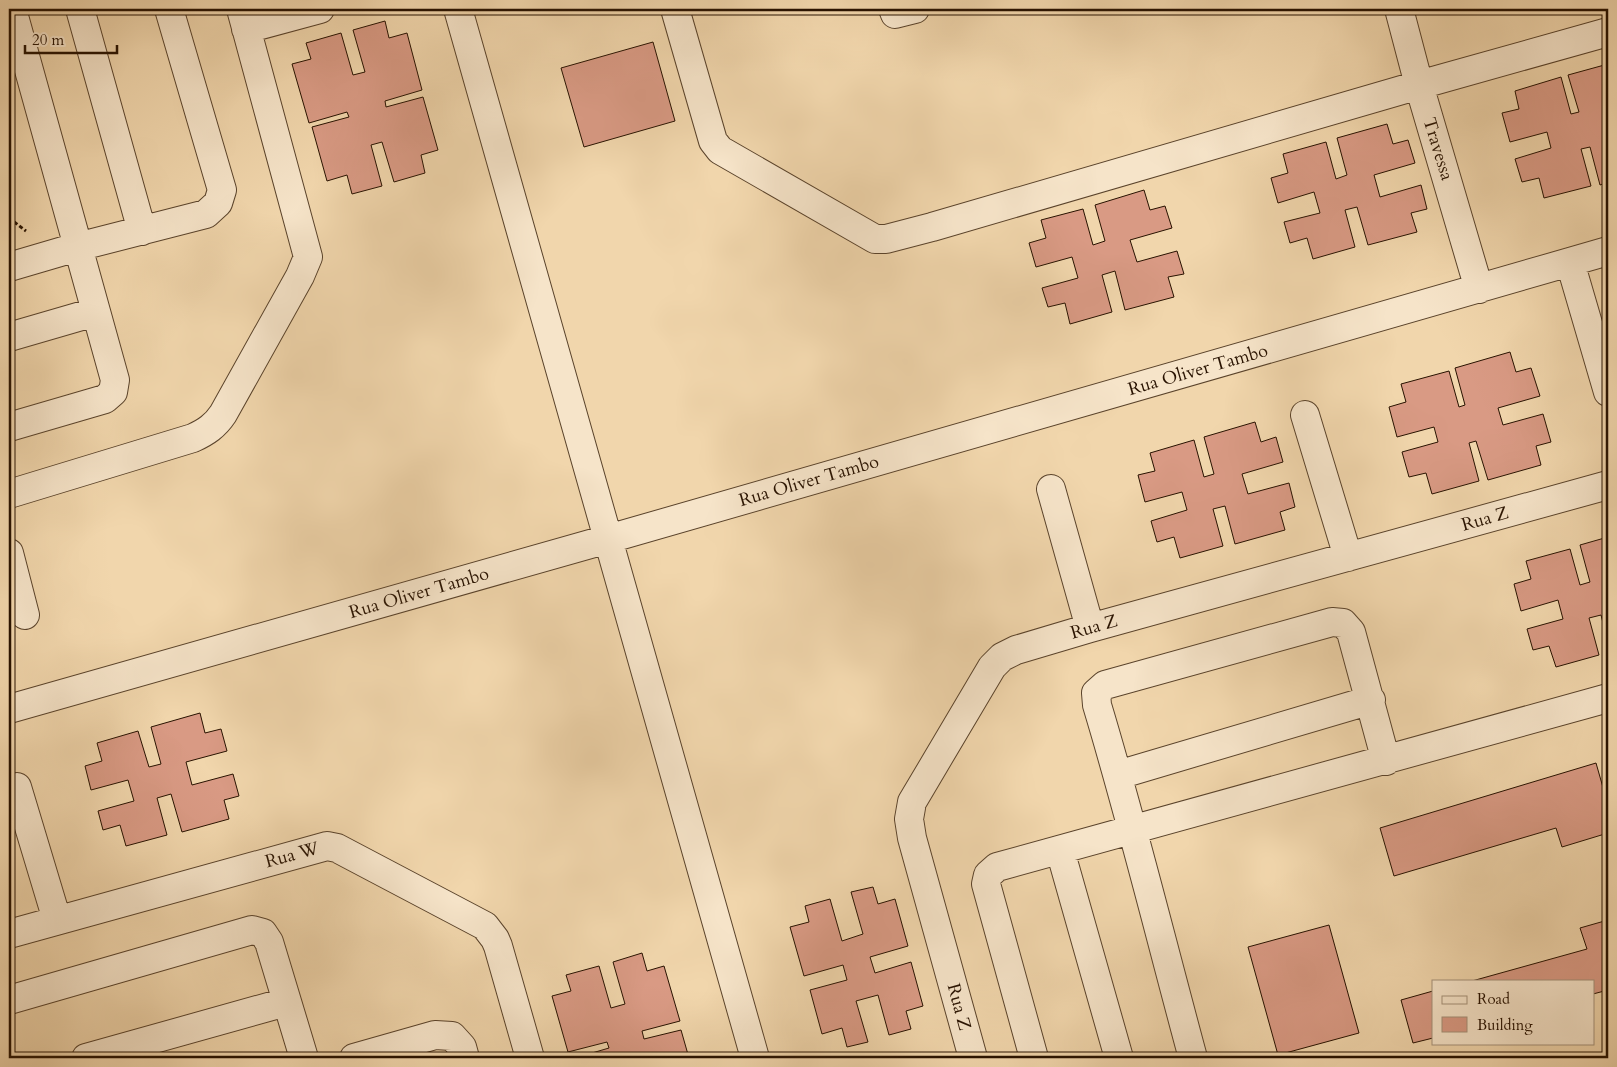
<svg xmlns="http://www.w3.org/2000/svg" width="1617" height="1067" font-family="Cardo,serif">
<style>
.building{fill:#d99a84;stroke:#281200}
.lines{fill:none;stroke-linecap:round;stroke-linejoin:round}
.minor-casing{stroke:#5a432b;stroke-width:30}
.path{stroke:#281200;stroke-width:3;stroke-dasharray:4 2.5;stroke-linecap:butt}
.minor{stroke:#f6e4c9;stroke-width:28}
.labels{text-anchor:middle;dominant-baseline:central;stroke-width:4;stroke-linejoin:round;paint-order:stroke}
.street-label{font-size:18px;fill:#281200;stroke:#f6e4c9}
</style>
<rect width="100%" height="100%" fill="#f1d6ac"/>
<filter id="stains"><feTurbulence type="fractalNoise" baseFrequency=".004" numOctaves="4"/><feColorMatrix values="0 0 0 0 .2 0 0 0 0 .09 0 0 0 0 .02 0 0 0 .5 -.17"/></filter>
<radialGradient id="worn" r=".72"><stop offset=".6" stop-color="#630" stop-opacity="0"/><stop offset="1" stop-color="#630" stop-opacity=".3"/></radialGradient>
<path class="building" d="M385,21L389,38L407,33L422,90L385,101L386,107L423,97L438,150L421,155L425,173L394,182L382,142L371,145L382,186L352,194L347,175L327,181L312,127L349,117L347,112L309,123L292,64L311,59L306,43L341,33L353,75L365,72L353,30Z
M653,42L675,121L584,147L561,68Z
M1608,64V182L1600,185L1590,147L1581,149L1591,186L1544,198L1539,178L1522,182L1515,159L1551,148L1547,132L1510,142L1502,113L1519,109L1515,91L1561,77L1571,114L1579,112L1568,75Z
M1387,124L1393,144L1408,140L1415,163L1374,175L1380,197L1421,185L1427,209L1411,213L1417,232L1368,245L1357,207L1345,210L1355,247L1313,259L1307,238L1290,243L1284,222L1320,213L1314,192L1278,203L1271,178L1288,173L1283,154L1326,142L1336,179L1347,175L1337,138Z
M1144,190L1150,210L1165,206L1172,228L1130,240L1137,262L1177,251L1184,274L1168,277L1174,297L1125,310L1115,271L1102,275L1112,312L1070,324L1065,303L1048,307L1042,288L1078,278L1072,257L1036,267L1029,243L1046,238L1041,220L1083,209L1093,245L1105,241L1095,205Z
M1510,352L1516,372L1531,368L1540,396L1498,408L1503,425L1543,414L1551,442L1536,446L1541,465L1488,480L1476,441L1469,443L1479,481L1432,494L1426,473L1409,477L1402,452L1438,442L1434,427L1397,437L1389,407L1406,402L1401,384L1449,371L1459,407L1465,405L1455,368Z
M1255,422L1261,442L1276,437L1283,462L1242,474L1248,494L1289,483L1295,507L1280,512L1285,530L1235,544L1225,506L1213,509L1223,546L1180,558L1174,537L1157,542L1151,521L1187,510L1182,492L1145,502L1138,475L1155,471L1150,453L1194,440L1204,477L1214,474L1204,437Z
M1608,537V643L1601,615L1589,618L1599,655L1556,667L1549,646L1533,650L1527,629L1563,619L1558,600L1521,611L1514,584L1531,579L1526,561L1570,549L1580,585L1590,582L1580,545Z
M200,713L205,733L221,729L227,751L186,762L192,785L233,774L239,796L224,800L229,819L182,832L171,794L157,798L167,835L126,846L120,825L103,830L98,811L134,801L128,780L91,790L85,766L102,761L97,743L138,731L149,767L161,764L151,727Z
M1596,763L1608,805V833L1562,847L1556,828L1394,876L1380,828Z
M873,887L878,904L895,899L908,946L870,957L875,973L911,962L923,1006L906,1011L911,1029L889,1035L878,995L856,1001L868,1042L847,1047L842,1028L822,1034L810,990L847,980L843,965L804,976L790,927L809,922L805,906L830,899L842,941L863,934L851,892Z
M1608,920V990L1593,994V981H1472L1587,949L1580,928Z
M1329,925L1359,1033L1278,1055L1248,947Z
M642,953L647,971L664,966L680,1021L642,1031L644,1039L681,1030L689,1058H575L609,1048L607,1042L568,1052L552,996L571,991L566,975L599,966L611,1008L625,1004L613,962Z
M1433,991V1038L1413,1043L1401,1000Z"/>
<g class="lines">
<g class="minor-casing">
<path id="minor" d="M80,9L142,231
M458,9L755,1058
M675,9L713,141L720,150L875,239H886L932,227L1419,85L1608,32
M893,9L895,14L915,9
M1399,9L1419,85L1479,289
M246,29L320,9
M1570,262L1608,392
M9,267L77,247L206,214L218,203L222,190L169,9
M9,337L95,312
M1305,415L1348,557
M9,427L105,399L113,392L115,380L12,9
M1051,489L1090,628
M9,494L193,438C206,432 215,426 223,414L300,276L308,257L241,9
M9,553L25,615
M9,709L608,539L1608,251
M1118,775L1371,700
M17,787L57,920
M1060,850L1119,1058
M9,934L327,846L337,848L485,926L495,939L498,946L530,1058
M9,1000L252,930L263,933L269,942L304,1058
M86,1058L286,1002
M354,1058L435,1035L452,1036L462,1047L465,1058
M973,1058L912,838L909,819L912,802L992,667L1002,657L1016,650L1090,628L1608,485
M1034,1058L986,884L988,875L997,867L1608,698
M1193,1058C1161,940 1132,821 1097,705L1096,693L1105,685L1332,622L1343,623L1351,632L1386,761"/>
</g>
<path class="path" d="M9,218L26,231"/>
<use href="#minor" class="minor"/>
</g>
<g class="labels">
<g class="street-label">
<text transform="translate(1438 149) rotate(73)">Travessa</text>
<text transform="translate(1198 370) rotate(-16)">Rua Oliver Tambo</text>
<text transform="translate(809 481) rotate(-16)">Rua Oliver Tambo</text>
<text transform="translate(1485 519) rotate(-16)">Rua Z</text>
<text transform="translate(419 593) rotate(-16)">Rua Oliver Tambo</text>
<text transform="translate(1094 627) rotate(-16)">Rua Z</text>
<text transform="translate(292 855) rotate(-15)">Rua W</text>
<text transform="translate(959 1007) rotate(75)">Rua Z</text>
</g>
</g>
<rect width="1617" height="1067" fill="none" stroke="#f1d6ac" stroke-width="30"/>
<rect x="10" y="10" width="1597" height="1047" fill="none" stroke="#281200" stroke-width="2.5"/>
<rect x="15" y="15" width="1587" height="1037" fill="none" stroke="#281200"/>
<rect x="1432" y="980" width="162" height="65" fill="#f6e4c9" stroke="#a49079"/>
<rect x="1442" y="996" width="25" height="8" fill="#f6e4c9" stroke="#a49079"/>
<text x="1477" y="1004" font-size="15" fill="#281200">Road</text>
<rect x="1442" y="1017" width="25" height="15" fill="#d99a84" stroke="#a49079"/>
<text x="1477" y="1030" font-size="15" fill="#281200">Building</text>
<path d="M25 45v8h92v-8" fill="none" stroke="#281200" stroke-width="2.5"/>
<text x="32" y="45" font-size="15" fill="#281200" stroke="#f6e4c9" stroke-width="4" paint-order="stroke">20 m</text>
<rect width="100%" height="100%" filter="url(#stains)"/>
<rect width="100%" height="100%" fill="url(#worn)"/>
</svg>
